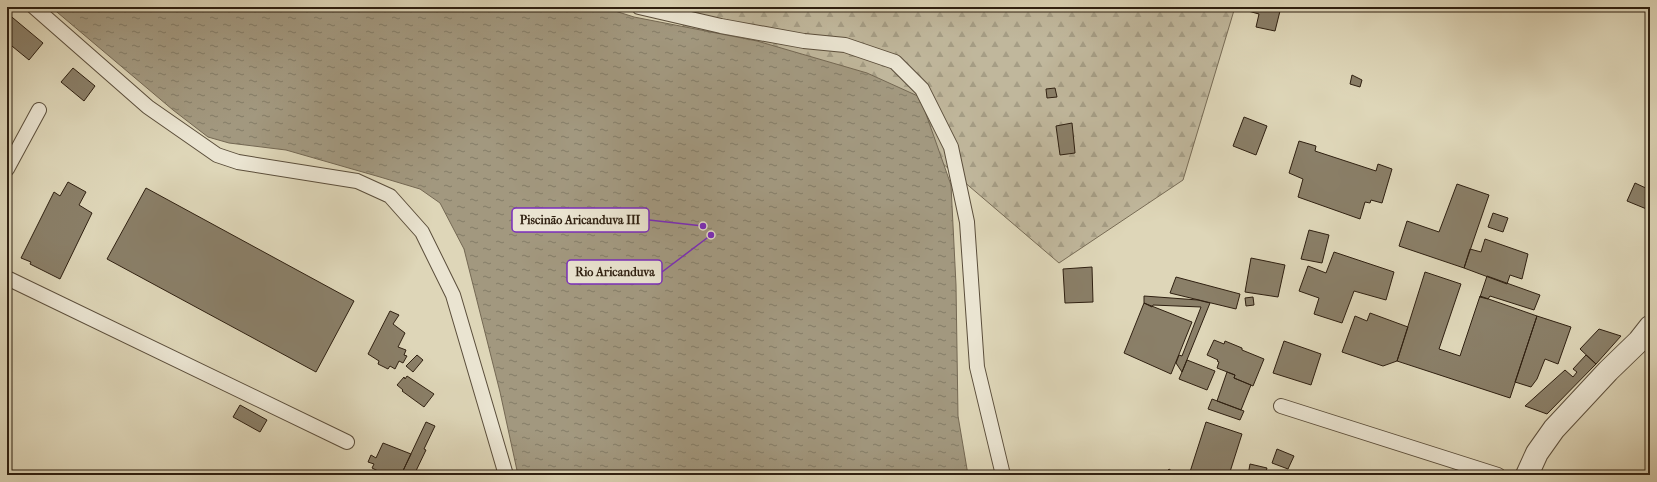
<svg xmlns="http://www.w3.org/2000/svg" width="1657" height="482" font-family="'IM FELL French Canon',serif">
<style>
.forest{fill:url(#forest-firs);stroke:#786c56}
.water{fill:url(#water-ripples);stroke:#746853}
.building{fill:#8a7f68;stroke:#2f2011}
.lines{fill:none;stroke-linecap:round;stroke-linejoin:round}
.service-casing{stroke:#5b4e3b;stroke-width:16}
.minor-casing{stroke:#5b4e3b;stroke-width:24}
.service{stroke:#eae4d1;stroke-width:14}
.minor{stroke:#eae4d1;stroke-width:22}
.leader{fill:none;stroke:#7b2cbf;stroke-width:1.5}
.callout-dot{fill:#7b2cbf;stroke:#eae4d1;stroke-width:1.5}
.callout{fill:#eae4d1;stroke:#7b2cbf;stroke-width:1.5}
.callout-label{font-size:12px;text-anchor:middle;font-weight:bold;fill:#2f2011}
</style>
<defs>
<pattern id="forest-firs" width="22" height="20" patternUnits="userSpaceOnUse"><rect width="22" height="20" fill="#c0b79c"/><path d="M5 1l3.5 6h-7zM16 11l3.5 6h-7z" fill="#a59d85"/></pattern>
<pattern id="water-ripples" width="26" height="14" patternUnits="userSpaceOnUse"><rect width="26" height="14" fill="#a2987f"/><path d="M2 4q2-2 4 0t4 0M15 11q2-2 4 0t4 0" fill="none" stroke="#847c67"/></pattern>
</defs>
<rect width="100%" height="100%" fill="#ded6b8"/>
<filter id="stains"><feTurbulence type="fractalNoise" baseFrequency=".005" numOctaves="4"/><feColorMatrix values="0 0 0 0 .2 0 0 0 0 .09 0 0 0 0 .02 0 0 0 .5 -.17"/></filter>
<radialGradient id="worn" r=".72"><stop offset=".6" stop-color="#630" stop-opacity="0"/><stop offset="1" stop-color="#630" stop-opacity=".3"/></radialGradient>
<path class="forest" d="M673,7H1235L1183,180L1059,263L935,157L766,175Z"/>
<path class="water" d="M51,7H610L612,10L634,17L757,41L867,73L920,97L951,185L956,285L958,416L968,475H518L500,392L464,249L440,203L420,189L380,177L286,150L229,143L208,137L173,110Z"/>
<path class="building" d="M1249,7H1281L1275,31L1256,27L1259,14L1248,11Z
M7,13L43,43L29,60L7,42Z
M73,68L95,86L84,101L61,82Z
M1352,75L1362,80L1360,87L1350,84Z
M1055,88L1057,97L1047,98L1046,89Z
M1244,117L1267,126L1256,155L1233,146Z
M1072,123L1075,153L1060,155L1056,126Z
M1299,141L1316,146L1315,151L1376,171L1378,164L1392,169L1382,203L1371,200L1370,203L1365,202L1360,219L1298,197L1303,179L1289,173Z
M68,182L86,192L79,205L92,213L60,279L30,264L31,262L21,258L54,192L60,196Z
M1635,183L1650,190L1649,210L1627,201Z
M1457,184L1489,195L1464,268L1399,246L1407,221L1439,232Z
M146,188L354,301L316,372L107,259Z
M1493,213L1508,218L1503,232L1488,227Z
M1309,230L1329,235L1322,263L1301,259Z
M1485,239L1528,254L1522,279L1510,275L1507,284L1464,268L1470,249L1481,252Z
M1334,252L1394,272L1386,300L1354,291L1342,323L1314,314L1319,298L1299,291L1308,266L1326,273Z
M1251,258L1285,265L1278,297L1245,292Z
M1092,267L1093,302L1065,303L1063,269Z
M1425,272L1461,284L1439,349L1460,356L1480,296L1537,316L1510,398L1397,361Z
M1487,276L1540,295L1534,310L1490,296L1488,299L1480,297Z
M1176,277L1240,294L1236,309L1170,293Z
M1144,296L1198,300L1210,303L1182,372L1176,363L1179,355L1182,356L1201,307L1153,305L1152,307L1144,303Z
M1253,297L1254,305L1246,306L1245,298Z
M1144,303L1192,322L1171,374L1124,353Z
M390,311L399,315L393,324L405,333L398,347L406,350L404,355L407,356L403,363L399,361L395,369L390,366L388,369L378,364L379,361L368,354Z
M1370,313L1408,327L1397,361L1383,366L1342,352L1355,316L1367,321Z
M1537,316L1571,327L1558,364L1545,359L1537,379L1531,387L1515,382Z
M1599,329L1621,336L1596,364L1580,349Z
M1214,340L1224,344L1225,341L1242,348V350L1264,359L1253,386L1234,378L1235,375L1217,368L1219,362L1217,361L1218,360L1207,355Z
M1284,341L1321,354L1311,385L1273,373Z
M417,355L423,360L413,372L406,366Z
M1586,355L1596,364L1547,414L1525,406L1565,370L1573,377L1577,372L1573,369Z
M1187,360L1215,371L1207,390L1179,379Z
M1227,372L1235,375L1234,378L1251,385L1241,410L1217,401Z
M407,376L434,394L424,407L402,391L403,390L397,385L404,377L405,379Z
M1212,399L1244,411L1240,420L1208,409Z
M240,405L267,420L260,432L233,417Z
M426,422L435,426L424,449L426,450L414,475H401Z
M1206,422L1242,434L1229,475H1189Z
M383,443L411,454L401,475H386L372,468L374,464L368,462L371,455L376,458Z
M1277,449L1294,456L1288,469L1272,463Z
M1250,464L1267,468L1265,475H1248Z
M1169,469L1173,472L1174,471L1180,475H1164Z"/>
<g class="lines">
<g class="service-casing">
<path id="service" d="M34,7L148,107L217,155L238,162L357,181L390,196L422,232L453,295L506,475
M639,7L721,26L804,41L845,45L895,62L922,89L951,147L967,222L977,367L1003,475
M7,169L39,110
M7,278L347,442
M1281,406L1498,475"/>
</g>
<g class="minor-casing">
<path id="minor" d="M1527,475L1537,453L1554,429L1608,371L1639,341L1650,327"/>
</g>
<use href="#service" class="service"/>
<use href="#minor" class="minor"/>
</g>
<path class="leader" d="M703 226L649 220M711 235L662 272"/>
<g class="callout-dot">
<circle cx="703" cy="226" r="4"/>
<circle cx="711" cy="235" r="4"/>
</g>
<g class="callout">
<rect x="512" y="208" width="137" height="24" rx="4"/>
<rect x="567" y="260" width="95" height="24" rx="4"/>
</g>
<g class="callout-label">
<text x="580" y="224">Piscinão Aricanduva III</text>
<text x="615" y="276">Rio Aricanduva</text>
</g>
<rect width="1657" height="482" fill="none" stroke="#ded6b8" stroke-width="24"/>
<rect x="8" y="8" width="1641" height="466" fill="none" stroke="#2f2011" stroke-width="2"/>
<rect x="12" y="12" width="1633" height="458" fill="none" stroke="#2f2011"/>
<rect width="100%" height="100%" filter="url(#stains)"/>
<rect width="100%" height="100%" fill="url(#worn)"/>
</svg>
